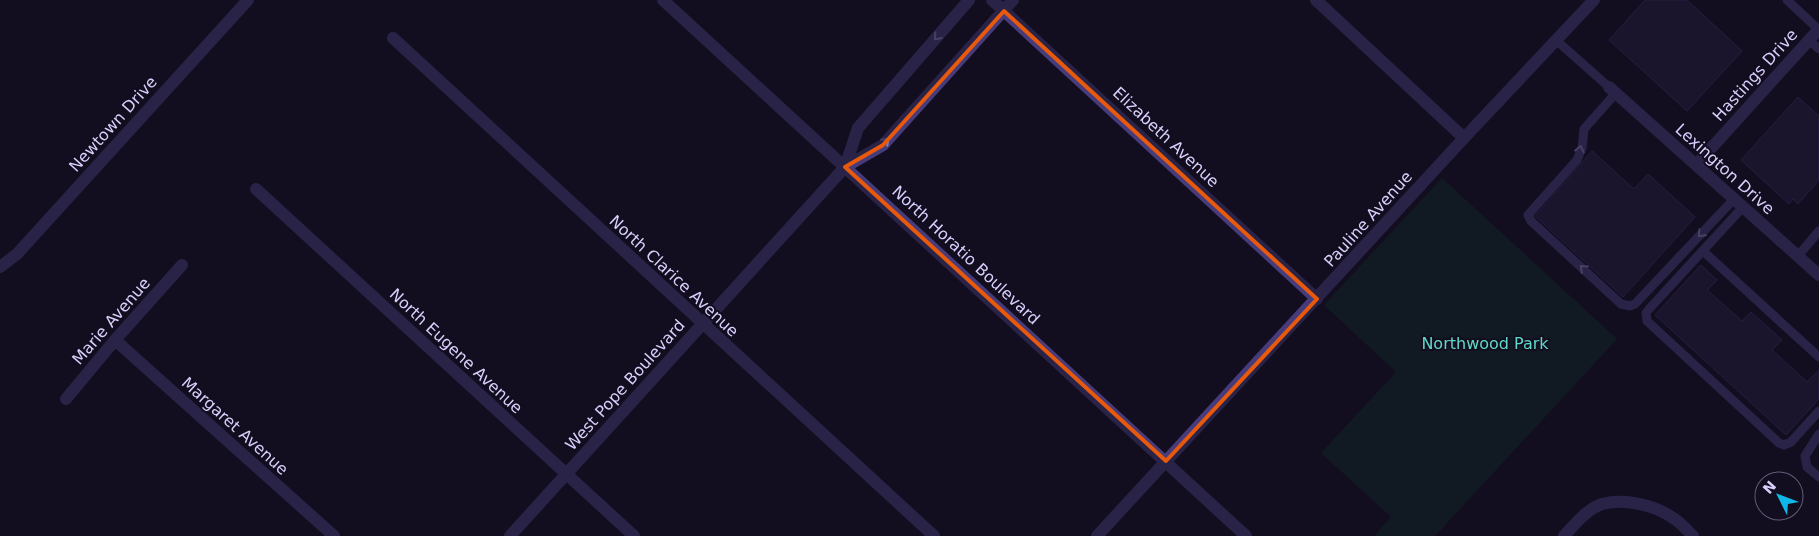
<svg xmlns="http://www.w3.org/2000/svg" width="1819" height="536" font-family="'DejaVu Sans',sans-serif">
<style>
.green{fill:#112729}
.building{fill:#271b3f;stroke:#412f69}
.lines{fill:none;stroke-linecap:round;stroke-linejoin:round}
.service{stroke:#463c7b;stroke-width:9}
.minor{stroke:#463c7b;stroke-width:12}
.tertiary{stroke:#463c7b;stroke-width:12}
.oneway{stroke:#897eb5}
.marked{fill:none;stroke:#e8590c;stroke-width:4;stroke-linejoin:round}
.labels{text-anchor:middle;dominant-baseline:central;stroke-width:4;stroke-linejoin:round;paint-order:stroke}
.street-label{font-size:16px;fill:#dacffc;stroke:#130e1f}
.park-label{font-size:16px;fill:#60d7c7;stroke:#130e1f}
</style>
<rect width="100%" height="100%" fill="#130e1f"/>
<path class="green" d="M1442,178L1617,339L1435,536H1374L1391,517L1321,453L1396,372L1324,305Z"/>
<path class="building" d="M1645,0H1687L1742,51L1687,111L1609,40Z
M1798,97L1819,116V180L1798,204L1793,199L1789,204L1741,160Z
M1592,151L1634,189L1648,174L1695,217L1623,297L1535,216Z
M1701,265L1717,280L1707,290L1742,321L1751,312L1782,340L1772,350L1807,382L1819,370V399L1786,435L1655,315Z"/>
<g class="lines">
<path class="service" d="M1787,0L1819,30
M1809,40L1819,49
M1557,41L1609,87
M1616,93L1584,129L1582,148L1577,160L1528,215L1531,221L1621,304L1630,306L1635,304L1734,199
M1743,207L1650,308L1646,313L1647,321L1779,443L1784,445L1791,442L1819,411
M1703,251L1819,357
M1798,256L1819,231
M1819,434L1805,456L1807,467L1819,477"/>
<path class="minor" d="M663,0L1246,536
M992,0L1317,299
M1316,0L1464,138
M393,38L934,536
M845,167L858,128L969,0
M256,189L634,536
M0,267L17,254L248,0
M115,340L334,536
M66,399L115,340L182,265
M510,536L845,167L883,145L1013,0
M1564,536C1575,524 1587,509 1602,504C1624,498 1655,505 1673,518C1680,522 1687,530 1693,536"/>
<path class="tertiary" d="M1609,87L1819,275
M1696,165L1819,29
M1097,536L1464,138L1594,0"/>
</g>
<defs><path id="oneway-chevron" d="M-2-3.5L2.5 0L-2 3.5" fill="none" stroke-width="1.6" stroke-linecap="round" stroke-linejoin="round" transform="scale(1.25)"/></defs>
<g class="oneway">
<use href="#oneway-chevron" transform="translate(937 37) rotate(131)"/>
<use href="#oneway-chevron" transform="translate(886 141) rotate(-45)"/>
<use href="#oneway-chevron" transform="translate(1580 149) rotate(-78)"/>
<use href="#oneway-chevron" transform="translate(1701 234) rotate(133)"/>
<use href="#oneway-chevron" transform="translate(1583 268) rotate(-138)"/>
</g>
<path d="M0 0H1819V536H0ZM1004,11L1317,299L1166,461L845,167L883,145Z" fill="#130e1f" fill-opacity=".55" fill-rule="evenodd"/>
<path class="marked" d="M1004,11L1317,299L1166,461L845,167L883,145Z"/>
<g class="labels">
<g class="street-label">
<text transform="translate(1755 75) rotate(-48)">Hastings Drive</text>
<text transform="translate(113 124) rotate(-48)">Newtown Drive</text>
<text transform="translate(1166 137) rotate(43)">Elizabeth Avenue</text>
<text transform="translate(1725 169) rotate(42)">Lexington Drive</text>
<text transform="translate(1368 219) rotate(-48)">Pauline Avenue</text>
<text transform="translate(966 255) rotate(43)">North Horatio Boulevard</text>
<text transform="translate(674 276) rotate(43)">North Clarice Avenue</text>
<text transform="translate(111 321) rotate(-49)">Marie Avenue</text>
<text transform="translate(456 351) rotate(43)">North Eugene Avenue</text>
<text transform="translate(625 385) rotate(-48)">West Pope Boulevard</text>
<text transform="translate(235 426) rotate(42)">Margaret Avenue</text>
</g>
<g class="park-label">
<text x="1485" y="343">Northwood Park</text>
</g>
</g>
<g transform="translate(1779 496) rotate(312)"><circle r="24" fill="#130e1f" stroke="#635b77"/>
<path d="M0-4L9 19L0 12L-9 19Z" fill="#0fb8e8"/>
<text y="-8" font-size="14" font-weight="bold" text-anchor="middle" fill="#dacffc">N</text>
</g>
</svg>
